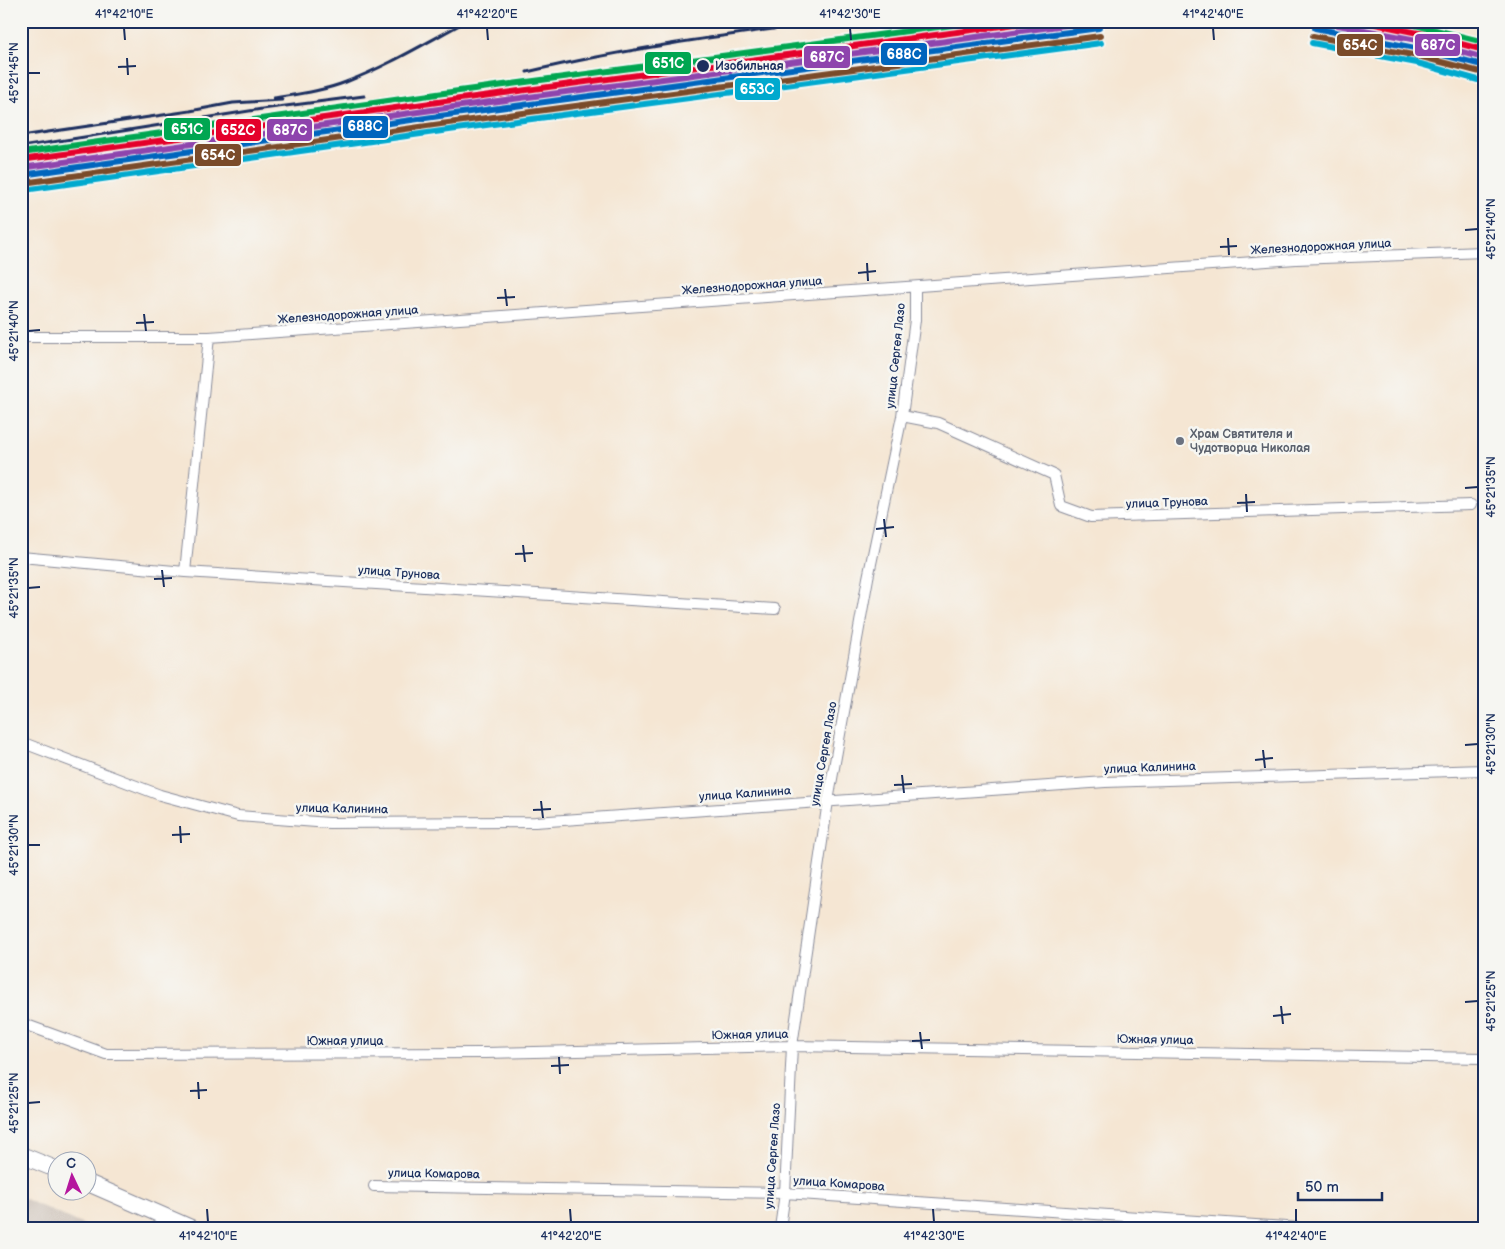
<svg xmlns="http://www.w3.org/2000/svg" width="1505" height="1249" font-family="'Balsamiq Sans',sans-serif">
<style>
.industrial{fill:#cdc2b9}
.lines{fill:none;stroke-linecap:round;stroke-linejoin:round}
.street-casing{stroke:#888a98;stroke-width:12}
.primary-casing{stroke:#888a98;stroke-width:18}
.street{stroke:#fff;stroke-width:10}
.primary{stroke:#fff;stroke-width:16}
.rail{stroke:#1b2f5e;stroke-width:3}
.rail-1-casing{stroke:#f6f6f2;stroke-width:10}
.rail-2-casing{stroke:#f6f6f2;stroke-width:10}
.rail-3-casing{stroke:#f6f6f2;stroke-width:10}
.rail-4-casing{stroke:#f6f6f2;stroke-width:10}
.rail-5-casing{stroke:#f6f6f2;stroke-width:10}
.rail-6-casing{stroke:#f6f6f2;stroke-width:10}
.rail-1{stroke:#8e44ad;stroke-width:6}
.rail-2{stroke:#0065bd;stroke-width:6}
.rail-3{stroke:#e4002b;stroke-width:6}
.rail-4{stroke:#7a4b2a;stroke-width:6}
.rail-5{stroke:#00a651;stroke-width:6}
.rail-6{stroke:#00a9ce;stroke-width:6}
.ticks{fill:none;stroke:#1b2f5e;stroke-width:2}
.stop-dot{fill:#1b2f5e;stroke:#f6f6f2;stroke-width:2}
.worship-dot{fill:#6b7280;stroke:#f6f6f2;stroke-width:2}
.labels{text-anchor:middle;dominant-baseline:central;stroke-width:5;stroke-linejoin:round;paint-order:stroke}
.stop-label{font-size:12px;font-weight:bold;fill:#1b2f5e;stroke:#f6f6f2;text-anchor:start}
.street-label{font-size:12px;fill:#1b2f5e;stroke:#f6f6f2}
.worship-label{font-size:12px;font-weight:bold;fill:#5b616d;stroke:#f6f6f2;text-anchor:start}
.line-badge{stroke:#f6f6f2;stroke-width:2}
.badge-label{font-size:14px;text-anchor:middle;font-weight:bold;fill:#fff}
.neatline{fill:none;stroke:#1b2f5e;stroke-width:2}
.ticks-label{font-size:12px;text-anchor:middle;fill:#1b2f5e}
</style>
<rect width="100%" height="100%" fill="#f6f6f2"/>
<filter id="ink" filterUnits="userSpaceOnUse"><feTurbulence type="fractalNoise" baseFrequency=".02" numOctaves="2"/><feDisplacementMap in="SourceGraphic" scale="10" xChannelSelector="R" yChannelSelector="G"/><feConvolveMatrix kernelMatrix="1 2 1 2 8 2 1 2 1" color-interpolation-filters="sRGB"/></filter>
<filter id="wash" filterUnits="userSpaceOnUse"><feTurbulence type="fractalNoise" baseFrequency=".0096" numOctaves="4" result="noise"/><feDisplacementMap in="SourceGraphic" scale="20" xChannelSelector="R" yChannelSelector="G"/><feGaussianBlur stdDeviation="1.12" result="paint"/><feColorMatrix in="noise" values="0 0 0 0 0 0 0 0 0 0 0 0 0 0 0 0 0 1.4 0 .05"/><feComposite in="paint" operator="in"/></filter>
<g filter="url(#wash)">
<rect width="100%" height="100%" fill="#f5e6d3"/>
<path class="industrial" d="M25,1199L91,1228H21V1201Z"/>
</g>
<g filter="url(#ink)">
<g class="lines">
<g class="street-casing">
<path id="street" d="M21,337H209L1296,259L1484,252
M902,416L938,423L1054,475L1061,506L1091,517L1471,505
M21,557L185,572L775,609
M185,572L209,337
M21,742L160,795L238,816L329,823L535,822L1105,782L1484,770
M21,1023L106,1054L486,1053L792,1046L1484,1058
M374,1186L785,1193L1301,1228
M780,1228L785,1193L792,1046L828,801L868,578L902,416L915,320V287"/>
</g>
<g class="primary-casing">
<path id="primary" d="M21,1155L58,1170
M88,1183L191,1228"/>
</g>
<use href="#street" class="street"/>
<use href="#primary" class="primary"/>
<path class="rail" d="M527,72C628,48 728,35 831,21
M274,98C298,94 323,91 346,82C388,66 427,42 467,21
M21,136L190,111L233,103L282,100
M21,147L262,109L364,96"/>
<g class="rail-1-casing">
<path id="rail-1" d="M1317,21L1422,41L1484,58
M21,168L446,108L1096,21"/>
</g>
<g class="rail-2-casing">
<path id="rail-2" d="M1315,28L1420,49L1482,65
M22,175L447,115L1099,28"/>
</g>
<g class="rail-3-casing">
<path id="rail-3" d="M1360,21L1423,34L1484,50
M21,160L445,101L1039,21"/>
</g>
<g class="rail-4-casing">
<path id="rail-4" d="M1313,36L1418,56L1480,72
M23,183L448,123L1100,36"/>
</g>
<g class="rail-5-casing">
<path id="rail-5" d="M1399,21L1484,42
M21,153L444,93L983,21"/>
</g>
<g class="rail-6-casing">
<path id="rail-6" d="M1312,43L1417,63L1478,80
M24,190L449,130L1101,43"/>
</g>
<use href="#rail-1" class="rail-1"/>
<use href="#rail-2" class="rail-2"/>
<use href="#rail-3" class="rail-3"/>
<use href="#rail-4" class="rail-4"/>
<use href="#rail-5" class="rail-5"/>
<use href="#rail-6" class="rail-6"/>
</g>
</g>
<path class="ticks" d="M124,28L125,40M487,28L488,40M850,28L851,40M1213,28L1214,40M127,58L128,75M118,67L136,66M28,73H40M1465,230L1478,229M1228,238L1229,255M1220,247L1237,246M867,263L868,281M858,273L876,271M505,289L507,306M497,298L515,297M144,314L146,331M136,323L154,322M28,331L40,330M1465,488L1478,487M1246,494L1247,512M1237,503L1255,502M884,519L886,537M876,529L894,527M523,545L525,562M515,554L533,553M162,570L164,587M154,579L172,578M28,588L40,587M1465,745L1478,744M1263,750L1265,768M1255,760L1273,758M902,775L904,793M894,785L912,784M541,801L543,818M533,810L551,809M180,826L181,843M172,835L190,834M28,845H40M1465,1002L1478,1001M1281,1006L1283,1024M1273,1016L1291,1014M920,1032L922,1049M912,1041L930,1040M559,1057L560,1074M551,1066L569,1065M198,1082L199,1099M190,1091L207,1090M28,1103L40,1102M207,1209L208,1222M570,1209L571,1222M933,1209L934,1222M1296,1209V1222"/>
<circle class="stop-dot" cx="703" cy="66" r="7"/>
<circle class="worship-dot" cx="1180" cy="441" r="5"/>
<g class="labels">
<g class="stop-label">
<text x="715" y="66">Изобильная</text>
</g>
<g class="street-label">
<text transform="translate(1321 247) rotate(-3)">Железнодорожная улица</text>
<text transform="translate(752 286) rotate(-4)">Железнодорожная улица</text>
<text transform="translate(348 315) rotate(-4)">Железнодорожная улица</text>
<text transform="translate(896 356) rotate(-84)">улица Сергея Лазо</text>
<text transform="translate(1167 503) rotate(-2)">улица Трунова</text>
<text transform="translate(399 573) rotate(4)">улица Трунова</text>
<text transform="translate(824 754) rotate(-80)">улица Сергея Лазо</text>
<text transform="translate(1150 768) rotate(-2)">улица Калинина</text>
<text transform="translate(745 794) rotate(-4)">улица Калинина</text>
<text transform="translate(342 809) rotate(1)">улица Калинина</text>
<text transform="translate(750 1035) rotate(-1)">Южная улица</text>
<text transform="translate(1155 1040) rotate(1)">Южная улица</text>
<text x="345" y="1041">Южная улица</text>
<text transform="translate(773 1156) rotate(-86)">улица Сергея Лазо</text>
<text transform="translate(434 1174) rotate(1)">улица Комарова</text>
<text transform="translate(839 1184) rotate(4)">улица Комарова</text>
</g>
<g class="worship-label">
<text x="1190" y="434">Храм Святителя и<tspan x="1190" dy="14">Чудотворца Николая</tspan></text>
</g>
</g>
<g class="line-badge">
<rect x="1336" y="33" width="48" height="24" rx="5" fill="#7a4b2a"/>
<rect x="1414" y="33" width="47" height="24" rx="5" fill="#8e44ad"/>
<rect x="880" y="42" width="48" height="24" rx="5" fill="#0065bd"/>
<rect x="803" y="45" width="48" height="24" rx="5" fill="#8e44ad"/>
<rect x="644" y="51" width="48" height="24" rx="5" fill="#00a651"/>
<rect x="734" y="77" width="47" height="24" rx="5" fill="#00a9ce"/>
<rect x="342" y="115" width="47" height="24" rx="5" fill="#0065bd"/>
<rect x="163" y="117" width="48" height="24" rx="5" fill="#00a651"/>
<rect x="215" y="118" width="47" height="24" rx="5" fill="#e4002b"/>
<rect x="266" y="118" width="47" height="24" rx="5" fill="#8e44ad"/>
<rect x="194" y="143" width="48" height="24" rx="5" fill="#7a4b2a"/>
</g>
<g class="badge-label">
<text x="1360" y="50">654С</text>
<text x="1438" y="50">687С</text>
<text x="904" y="59">688С</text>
<text x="827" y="62">687С</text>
<text x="668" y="68">651С</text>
<text x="757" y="94">653С</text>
<text x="365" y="131">688С</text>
<text x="187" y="134">651С</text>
<text x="238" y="135">652С</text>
<text x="290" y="135">687С</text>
<text x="218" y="160">654С</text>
</g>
<rect width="1505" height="1249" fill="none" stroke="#f6f6f2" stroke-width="55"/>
<g transform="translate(72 1176) rotate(356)"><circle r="24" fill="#f6f6f2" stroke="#9ea6b7"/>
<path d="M0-4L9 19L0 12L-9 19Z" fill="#b5179e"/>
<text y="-8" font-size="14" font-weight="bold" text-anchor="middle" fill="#1b2f5e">С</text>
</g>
<path d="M1298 1192v8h84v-8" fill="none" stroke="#1b2f5e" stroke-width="2.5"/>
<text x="1305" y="1192" font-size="15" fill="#1b2f5e" stroke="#f6f6f2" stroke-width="4" paint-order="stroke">50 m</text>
<rect x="28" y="28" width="1450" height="1194" class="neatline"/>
<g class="ticks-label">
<text x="124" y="18">41°42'10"E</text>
<text x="487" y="18">41°42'20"E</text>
<text x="850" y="18">41°42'30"E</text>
<text x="1213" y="18">41°42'40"E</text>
<text transform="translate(14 73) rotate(-90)" y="4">45°21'45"N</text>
<text transform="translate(1491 229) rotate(-90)" y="4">45°21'40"N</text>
<text transform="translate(14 331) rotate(-90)" y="4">45°21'40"N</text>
<text transform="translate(1491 487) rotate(-90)" y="4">45°21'35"N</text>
<text transform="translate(14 588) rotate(-90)" y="4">45°21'35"N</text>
<text transform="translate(1491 744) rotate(-90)" y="4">45°21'30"N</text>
<text transform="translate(14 845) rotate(-90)" y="4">45°21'30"N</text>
<text transform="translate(1491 1001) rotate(-90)" y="4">45°21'25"N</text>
<text transform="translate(14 1103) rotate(-90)" y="4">45°21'25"N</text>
<text x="208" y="1240">41°42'10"E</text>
<text x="571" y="1240">41°42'20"E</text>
<text x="934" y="1240">41°42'30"E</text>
<text x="1296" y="1240">41°42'40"E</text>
</g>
</svg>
